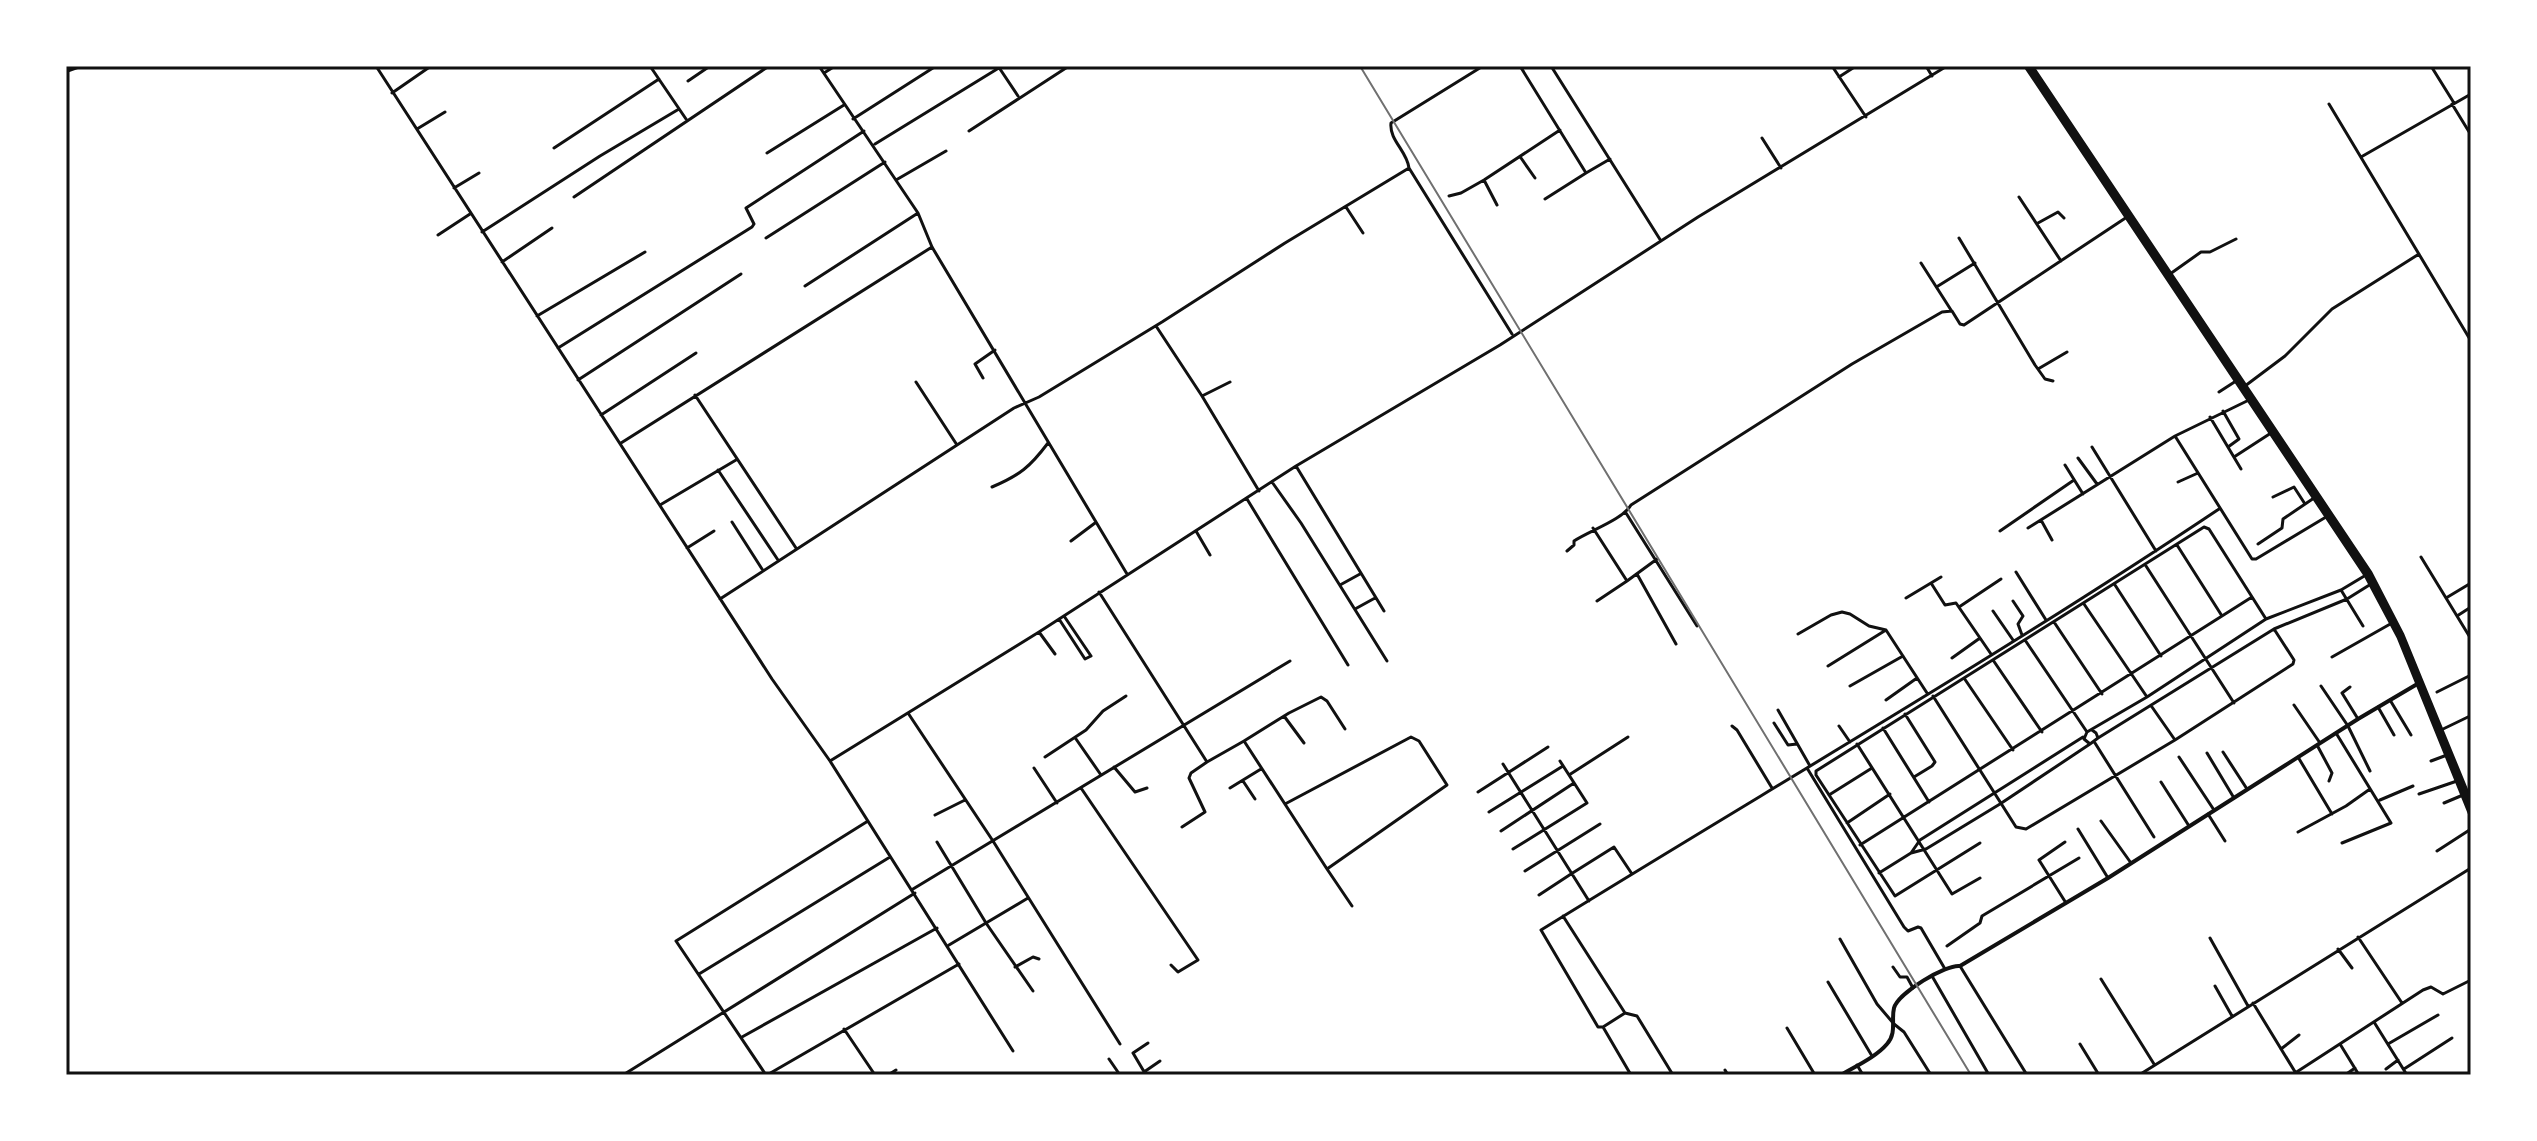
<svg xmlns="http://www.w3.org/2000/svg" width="2537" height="1141" font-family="'PT Serif',serif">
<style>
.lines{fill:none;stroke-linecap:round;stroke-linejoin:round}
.minor{stroke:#111;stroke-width:3}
.secondary{stroke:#111;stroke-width:4}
.trunk{stroke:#111;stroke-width:5}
.rail{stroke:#707070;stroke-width:2}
.neatline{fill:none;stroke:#111;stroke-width:3}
</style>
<rect width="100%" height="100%" fill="#fff"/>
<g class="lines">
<path class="minor" d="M376,66L772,679L830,761L1013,1051
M650,66L686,119
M819,66L918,213L932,247L1127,574
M998,66L1018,96
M1520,66L1586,173L1545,199
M1551,66L1661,241
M1832,66L1866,117
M1926,66L1932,76
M2431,66L2454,103
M576,67L578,66
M824,73L835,66
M1839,77L1856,66
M688,81L710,66
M392,93L431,66
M2329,104L2471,341
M2452,104L2471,135
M853,119L936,66
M417,129L445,112
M969,131L1069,66
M1762,138L1781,168
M875,144L1002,66
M554,148L659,79
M767,153L844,105
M2361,157L2471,94
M1521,158L1535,178
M1409,168L1512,334
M1586,173L1610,159
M896,180L946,151
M1484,180L1497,205
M454,188L479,173
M1449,196L1461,193L1484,180L1560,130
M574,197L769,66
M2019,197L2061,261
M1346,207L1363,233
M2038,223L2058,212L2064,218
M482,232L600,156L679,109
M438,235L470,214
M766,238L885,162
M1959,238L2035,365L2045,379L2053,381
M502,262L552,228
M1921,263L1951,310
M2170,274L2201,252H2210L2236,239
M805,286L918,213
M1938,286L1975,263
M537,316L645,252
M1156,326L1202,396L1259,491
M558,348L752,227L754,224L746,208L864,131
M2038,369L2067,352
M983,378L975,364L995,350
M578,380L741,274
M916,382L957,445
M2245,386L2285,356L2332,309L2419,254
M2219,392L2236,381
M695,395L796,548
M1202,396L1230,382
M2223,411L2239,439L2228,447
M601,415L696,353
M2210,417L2241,469
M2175,436L2252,559H2256L2326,517
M621,443L932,247
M2092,447L2156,551
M2234,457L2271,433
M2078,458L2097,484
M2065,465L2083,494
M1296,466L1384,611
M718,470L778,560
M1272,482L1301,523L1387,661
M2178,482L2198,473
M992,487C1020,475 1030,467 1048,443
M2273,497L2294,487L2305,504
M1247,499L1348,665
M660,505L736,460
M1626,513L1697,626
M2041,520L2052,540
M732,522L762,569
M1593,528L1627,581L1657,559
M2028,528L2175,436L2249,400
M1196,531L1210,555
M2000,531L2074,480
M1071,541L1095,523
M2258,544L2282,528L2283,519L2314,498
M2177,545L2222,616
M687,548L714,531
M1567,551L1574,545V541C1591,530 1622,520 1631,505L1852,364L1942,312L1952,311L1960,324L1964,325L2127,217
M2421,557L2471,639
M2146,566L2234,703
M2016,572L2046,620
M1637,574L1676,644
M1931,583L1945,605L1956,603L1991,654
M1340,585L1360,574
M2115,585L2161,656
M2341,590L2363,626
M1099,592L1207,762L1244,741L1327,869L1447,785L1419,741L1411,737L1285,804
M1906,598L1941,577
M2446,598L2471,583
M720,599L1014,408L1039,397L1162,322L1285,243L1409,168C1407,151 1389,140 1391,123L1483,66
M1597,601L1627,581
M2013,601L2023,616L2018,624L2022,635
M2084,604L2147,697
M1959,607L2001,579
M1355,609L1375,598
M1993,611L2013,640
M1064,616L1091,656
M2457,616L2471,607
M1059,619L1085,659L1091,656
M2054,622L2102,694
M1039,632L1055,654
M1798,634L1831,615L1842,612L1850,614L1869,626L1886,630L1927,693
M2025,640L2087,732
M2332,657L2392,623
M1952,658L1980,638
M1993,660L2042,732
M1828,666L1886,630
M1964,678L2013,750
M1850,686L1903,656
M2321,686L2348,726L2370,771
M2350,687L2342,693L2358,719
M2437,692L2471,675
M1933,696L2016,827L2026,829L2175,740L2293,664L2294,660L2274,629
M1886,700L1917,678
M2390,700L2411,735
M2294,705L2320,743
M2152,707L2175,740
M2378,707L2394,735
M1778,710L1810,766
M908,713L993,841L1120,1044
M1905,714L1935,762L1932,766L1914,777
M1284,716L1304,743
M1774,723L1788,745L1797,744
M1732,726L1737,730L1772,788
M1839,726L1850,742
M1883,728L1929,802
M2092,730L2096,733L2098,738L2090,744L2084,739L2087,732L2147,697L2266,619L2341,590L2366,575
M2441,730L2470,716
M2336,733L2391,823L2342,843
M2098,738L2274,629L2347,599L2371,584
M1076,739L1101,775
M1244,741L1289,713L1321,697L1327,701L1345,729
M2095,743L2154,837
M1857,744L1952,894L1980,878
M2317,745L2332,773L2329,781
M2223,752L2247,789
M2207,753L2234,798
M1045,757L1086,730L1103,711L1126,696
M2179,757L2214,810
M2298,757L2332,814
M830,761L1039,632L1296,466L1500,345L1698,217L1947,66
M2431,761L2447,755
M1503,764L1589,901
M1114,767L1135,792L1147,788
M1034,768L1057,803
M1807,768L1904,927L1908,931L1918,927L1921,928L1945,969
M1569,775L1628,737
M1243,781L1255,799
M2161,782L2189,826
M1081,788L1198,960L1178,972L1171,965
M1230,788L1261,769
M1478,792L1548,747
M2419,794L2457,781
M1829,795L1872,768
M2380,800L2413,786
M2444,803L2463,795
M1489,812L1563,766
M2208,814L2225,841
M935,815L965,800
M2101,821L2131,863
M1847,823L1890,794
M1182,827L1205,812L1189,778L1191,773L1207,762
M2078,829L2108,878
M1501,831L1574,783
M2298,832L2346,806L2370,789
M937,842L986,923L1033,991
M2065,842L2039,860L2066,903
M1980,843L1895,896L1816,775V771L2204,527L2209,529L2266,619
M1860,845L2252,597
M1513,849L1587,803L1560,761
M2437,851L2471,829
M1911,853L1920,840L2083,737
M1327,869L1352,906
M1525,871L1600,824
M1879,873L1911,853L1926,849L2000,804L2090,744
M1571,874L1614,847L1632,874
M913,889L1290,661
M1539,895L1571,874
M1563,916L1625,1013L1637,1016L1673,1075
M2358,937L2402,1003
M2210,938L2248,1006
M1840,939L1877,1004L1894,1024L1904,1032L1931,1075
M949,945L1028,898
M1947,946L1980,923L1982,916L2079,858
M2338,949L2352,968
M1960,966L2027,1075
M1015,967L1033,957L1039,959
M1893,967L1900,977H1907L1913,988
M699,974L890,857
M1932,976L1989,1075
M2101,979L2154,1064
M1828,982L1872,1056
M2215,986L2232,1016
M2253,1003L2297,1075
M1625,1013L1603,1027H1598L1541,930C1767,790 1998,657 2219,509
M2374,1022L2407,1075
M1603,1027L1631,1075
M1787,1028L1815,1075
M844,1029L875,1075
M742,1037L937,928
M2080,1044L2099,1075
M2340,1044L2359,1075
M2388,1044L2438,1015
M2281,1049L2299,1035
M1109,1059L1120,1075
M1857,1065L1863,1075
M2386,1069L2398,1060
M2404,1069L2452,1038
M1725,1070L1728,1075
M1144,1072L1160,1061
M623,1075L915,893
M766,1075L676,941L868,821
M767,1075L959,964
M888,1075L896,1070
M1146,1075L1133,1053L1148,1043
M2139,1075L2471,868
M2292,1075L2423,990L2431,987L2443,994L2471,980
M2345,1075L2355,1068"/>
<path class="secondary" d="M66,71L80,66
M1841,1075C1856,1066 1876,1057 1887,1044C1897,1033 1891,1020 1894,1008C1898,993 1946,964 1960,966L2108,878L2358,719L2419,683"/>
<path class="trunk" d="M2026,66L2366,575L2399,637L2471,815
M2031,66L2370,573L2402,635L2471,803"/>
<path class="rail" d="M1360,66L1971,1075"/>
</g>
<rect width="2537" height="1141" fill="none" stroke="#ffffff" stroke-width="136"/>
<rect x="68" y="68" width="2401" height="1005" class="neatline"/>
</svg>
